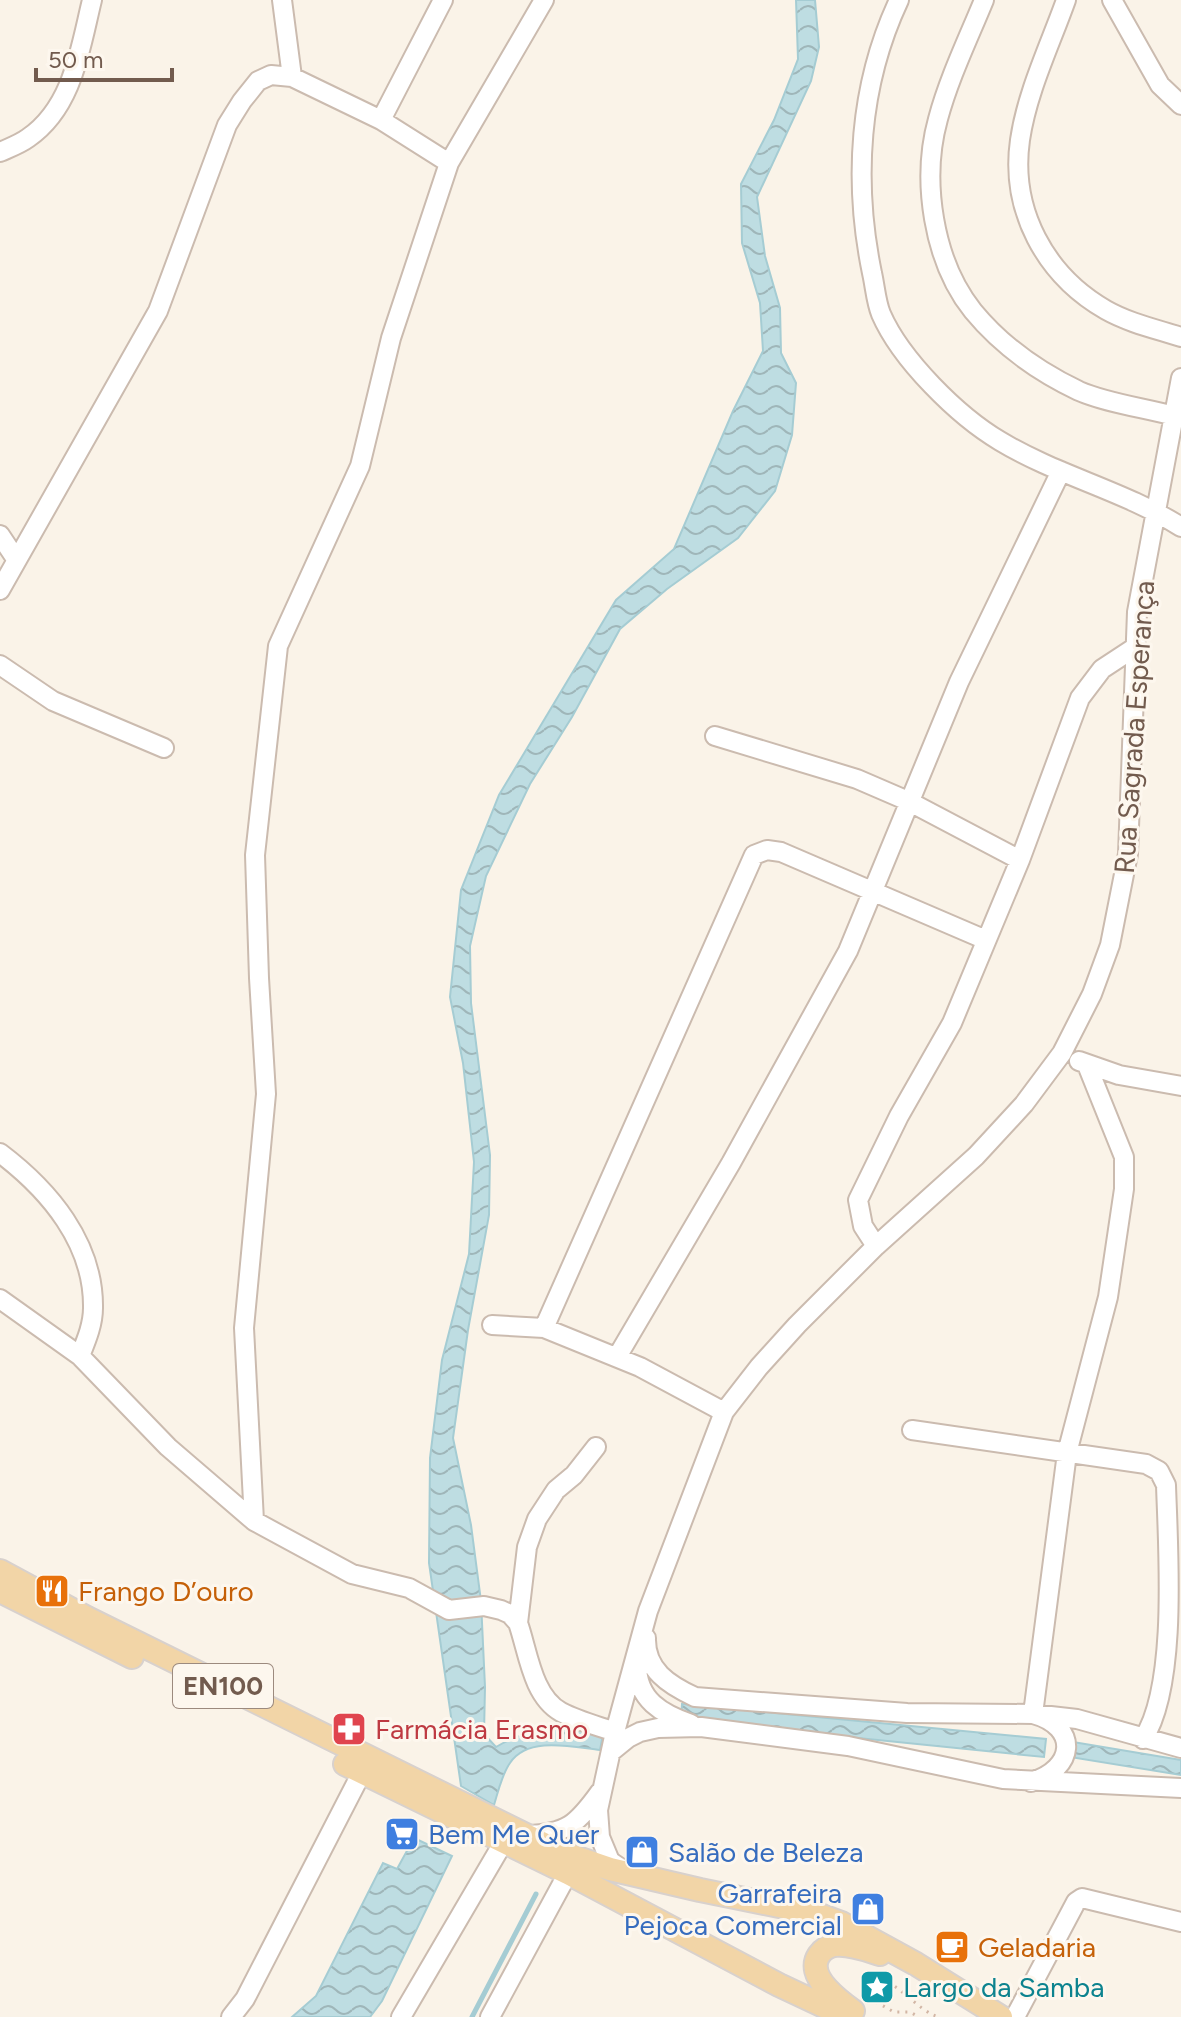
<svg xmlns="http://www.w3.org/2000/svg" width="1181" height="2017" font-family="Figtree,sans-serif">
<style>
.water{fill:url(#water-waves);stroke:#a5ccd3;stroke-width:2}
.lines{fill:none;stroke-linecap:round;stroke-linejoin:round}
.stream{stroke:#a5ccd3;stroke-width:5}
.minor-casing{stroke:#cbbbaf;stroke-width:22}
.major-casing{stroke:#d8d1cd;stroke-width:26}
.path{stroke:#d2b6a5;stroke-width:3;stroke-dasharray:2 6;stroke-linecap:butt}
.minor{stroke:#fff;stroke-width:18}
.major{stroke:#f2d5a7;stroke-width:22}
.labels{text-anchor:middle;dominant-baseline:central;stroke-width:6;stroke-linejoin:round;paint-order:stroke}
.shield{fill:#fdf7ee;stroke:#9c8a7e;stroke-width:2}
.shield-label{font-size:26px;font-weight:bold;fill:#725b4e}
.street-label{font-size:28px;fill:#725b4e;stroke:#fdf7ee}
.food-label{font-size:28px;fill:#c56008;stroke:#fdf7ee;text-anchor:start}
.health-label{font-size:28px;fill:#be3a42;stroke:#fdf7ee;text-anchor:start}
.shop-label{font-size:28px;fill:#366cbe;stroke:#fdf7ee;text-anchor:start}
.culture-label{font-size:28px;fill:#0d838f;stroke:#fdf7ee;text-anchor:start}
</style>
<defs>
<pattern id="water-waves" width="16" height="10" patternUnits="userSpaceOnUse" patternTransform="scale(2)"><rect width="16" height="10" fill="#bedde2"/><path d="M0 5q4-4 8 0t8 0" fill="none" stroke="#9fb6b9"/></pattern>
</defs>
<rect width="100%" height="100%" fill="#faf3e8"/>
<path class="water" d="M796,0H815L819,47L811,81L757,197L765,256L780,308L781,353L796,383L792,435L775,491L738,538L667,589L620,629L572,717L530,784L486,876L470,946L471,1003L490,1155L489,1215L468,1330L453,1438L471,1525L481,1601L485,1687L484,1734L496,1747C530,1726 566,1729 604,1729L600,1750C572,1747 528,1736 510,1763C502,1774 498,1792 494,1805L461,1786L429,1563L430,1458L442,1360L469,1254L474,1162L463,1063L450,997L461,890L499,795L616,600L674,549L733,411L763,351L760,303L742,243L741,184L774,120L798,59Z
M682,1704L1046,1739L1044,1757L681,1720Z
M1073,1742L1181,1760V1775L1070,1757Z
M414,1838L452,1856L382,2001L370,2017H292L316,1996L383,1863L397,1869Z"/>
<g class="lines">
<path class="stream" d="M472,2017L536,1894"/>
<g class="minor-casing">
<path id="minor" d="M282,0L292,77
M899,0C859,85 853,181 872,273C875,286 876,302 881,314C901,360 958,416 1000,441C1058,476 1125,491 1181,527
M984,0C968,39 949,78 938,119C921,180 933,261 973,311C1001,345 1039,372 1079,391C1106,403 1145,408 1174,416
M1066,0C1050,45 1027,92 1020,140C1010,210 1045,275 1106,310C1129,323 1156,329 1181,337
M1112,0L1160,85L1181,105
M381,120L443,0
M0,152C9,148 20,144 28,138C73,107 80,49 92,0
M0,535L16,559
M0,590L158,311L227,125L242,101L258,81L271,75L292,77L381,120L449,163
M0,665L53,701L164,748
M715,736L857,779L908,801L1020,860
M1079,1061L1119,1075L1181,1086
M0,1153C49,1190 94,1243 93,1308C93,1325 86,1341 80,1356
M876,1246L863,1226L858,1200L899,1116L952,1023L1020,860L1080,698L1102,669L1134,648
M0,1299L80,1356L168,1447L254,1521L352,1574L409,1588L449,1610L484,1606L501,1610L510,1614L518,1623C528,1651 532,1696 561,1712C578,1721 598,1726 615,1732
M492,1325L544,1328L640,1367L724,1412
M544,1328L754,855L767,850L781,852L986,940
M617,1357L731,1163L848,951L959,682L1061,471
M912,1430L1146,1464L1159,1471L1166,1485C1168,1549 1178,1686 1143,1739
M254,1521L244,1328L266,1094L259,978L255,855L278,646L360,466L391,338L449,163L544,0
M518,1623L527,1547L537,1519L556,1490L574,1475L596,1447
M646,1638C645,1670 669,1685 695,1697L907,1713L1033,1714L1077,1719L1181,1748
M637,1665C637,1700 662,1714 691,1724
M612,1751L628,1738L640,1732L658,1728L701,1727L848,1746L1003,1779L1181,1788
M1031,1782C1075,1769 1080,1727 1033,1714L1067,1453L1108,1297L1124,1189V1157L1087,1065
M527,1835C567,1834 577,1824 600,1792
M626,1872L610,1861L600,1837L598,1810L615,1732L648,1611L724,1412L759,1367L797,1325L876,1246L976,1156L1024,1104L1062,1053L1092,994L1110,945L1128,854L1137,612L1181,378
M231,2017L245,1999L362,1772
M401,2017L503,1843
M490,2017L568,1873
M1015,2017L1076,1902L1082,1898L1181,1922"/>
</g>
<g class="major-casing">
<path id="major" d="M0,1571L87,1618L560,1852L610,1869L700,1890L814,1913L841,1923L916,1964L1001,2017
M0,1591L132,1657
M345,1764L568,1873L779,1985L847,2017
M853,2011C838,2000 805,1976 819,1955C823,1949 829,1946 835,1945C849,1943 867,1950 880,1954"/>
</g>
<path class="path" d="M863,1994V1981C886,1964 917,2014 940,2017
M869,1998L894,2012H910L919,2017"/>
<use href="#minor" class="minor"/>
<use href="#major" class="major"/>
</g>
<defs>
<g id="restaurant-square" transform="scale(1.8)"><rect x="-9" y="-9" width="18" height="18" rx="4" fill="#e8710a" stroke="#fdf7ee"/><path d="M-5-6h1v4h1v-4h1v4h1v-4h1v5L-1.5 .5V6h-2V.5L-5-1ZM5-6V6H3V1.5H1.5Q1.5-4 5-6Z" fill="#fff"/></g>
<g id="pharmacy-square" transform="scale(1.8)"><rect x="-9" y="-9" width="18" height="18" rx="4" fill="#e0444e" stroke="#fdf7ee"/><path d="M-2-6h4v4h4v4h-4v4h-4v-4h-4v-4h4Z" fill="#fff"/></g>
<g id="supermarket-square" transform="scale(1.8)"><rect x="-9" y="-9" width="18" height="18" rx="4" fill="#3f7fe0" stroke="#fdf7ee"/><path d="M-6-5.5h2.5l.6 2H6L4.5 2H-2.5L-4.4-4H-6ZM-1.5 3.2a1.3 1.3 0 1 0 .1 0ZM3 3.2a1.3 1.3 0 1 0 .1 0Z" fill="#fff"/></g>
<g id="shop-square" transform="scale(1.8)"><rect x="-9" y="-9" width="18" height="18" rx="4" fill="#3f7fe0" stroke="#fdf7ee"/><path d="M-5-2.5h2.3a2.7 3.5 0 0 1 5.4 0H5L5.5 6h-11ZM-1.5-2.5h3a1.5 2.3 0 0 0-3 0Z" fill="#fff"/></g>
<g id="cafe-square" transform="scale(1.8)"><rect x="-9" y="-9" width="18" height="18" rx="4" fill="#e8710a" stroke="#fdf7ee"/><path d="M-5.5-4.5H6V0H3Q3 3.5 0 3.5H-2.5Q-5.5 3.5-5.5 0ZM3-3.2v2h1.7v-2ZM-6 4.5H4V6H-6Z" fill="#fff"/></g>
<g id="sight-square" transform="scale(1.8)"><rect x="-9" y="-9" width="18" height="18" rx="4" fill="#0f9aa8" stroke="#fdf7ee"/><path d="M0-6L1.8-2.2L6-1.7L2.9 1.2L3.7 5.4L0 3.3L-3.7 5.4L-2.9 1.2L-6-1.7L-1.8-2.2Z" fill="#fff"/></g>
</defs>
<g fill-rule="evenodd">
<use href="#restaurant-square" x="52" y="1591"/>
<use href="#pharmacy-square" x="349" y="1729"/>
<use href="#supermarket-square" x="402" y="1834"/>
<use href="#shop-square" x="642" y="1852"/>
<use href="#shop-square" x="868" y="1909"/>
<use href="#cafe-square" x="952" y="1947"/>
<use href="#sight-square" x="877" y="1987"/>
</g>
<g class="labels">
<rect class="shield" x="173" y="1664" width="100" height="44" rx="6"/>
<g class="shield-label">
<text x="223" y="1686">EN100</text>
</g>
<g class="street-label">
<text transform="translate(1134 727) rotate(-86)">Rua Sagrada Esperança</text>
</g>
<g class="food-label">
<text x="78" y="1591">Frango D’ouro</text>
<text x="978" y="1947">Geladaria</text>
</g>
<g class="health-label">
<text x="375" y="1729">Farmácia Erasmo</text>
</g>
<g class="shop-label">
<text x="428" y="1834">Bem Me Quer</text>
<text x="668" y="1852">Salão de Beleza</text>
<text x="842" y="1893" text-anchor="end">Garrafeira<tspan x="842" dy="32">Pejoca Comercial</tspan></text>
</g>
<g class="culture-label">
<text x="903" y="1987">Largo da Samba</text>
</g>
</g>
<path d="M36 68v12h136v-12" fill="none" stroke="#725b4e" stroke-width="4"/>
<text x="48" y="68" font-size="24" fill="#725b4e" stroke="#fdf7ee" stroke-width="6" paint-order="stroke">50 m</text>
</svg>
